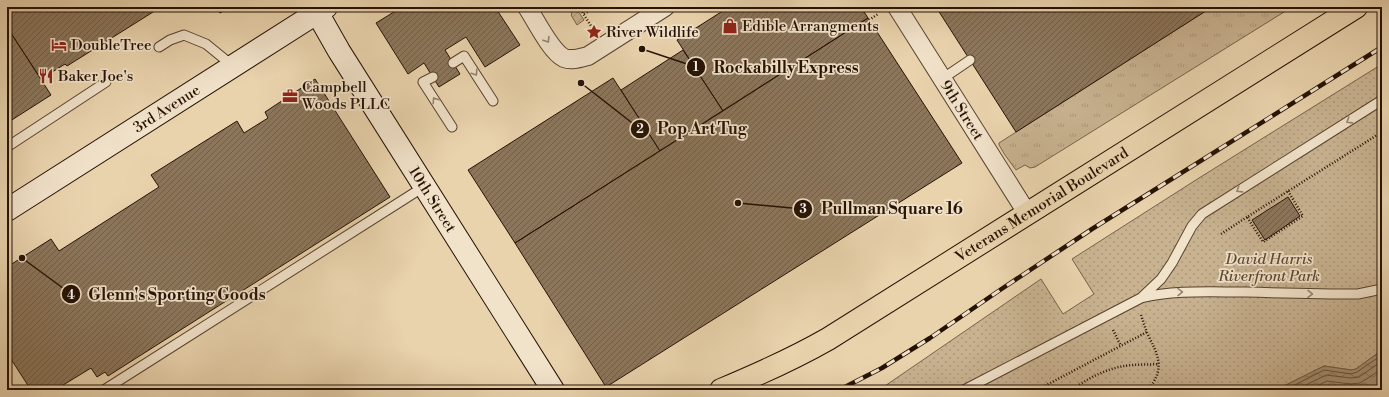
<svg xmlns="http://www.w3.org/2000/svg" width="1389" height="397" font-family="'Libre Bodoni',serif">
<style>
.grass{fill:url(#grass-tufts);stroke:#77624a}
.park{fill:url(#park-dots);stroke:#77624a}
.garden{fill:url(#garden-furrows);stroke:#77624a}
.water{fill:url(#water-waves);stroke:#735e47}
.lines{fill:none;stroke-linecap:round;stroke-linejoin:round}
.shore{stroke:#66523c;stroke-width:1}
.building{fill:url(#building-hatch);stroke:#261204}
.lane-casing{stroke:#57422e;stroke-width:11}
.street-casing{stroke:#57422e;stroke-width:20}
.secondary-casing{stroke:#261204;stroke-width:24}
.primary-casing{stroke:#261204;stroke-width:24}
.path{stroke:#261204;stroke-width:2.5;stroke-dasharray:1 2;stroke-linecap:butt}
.lane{stroke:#f1e2ca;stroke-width:9}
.street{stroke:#f1e2ca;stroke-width:18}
.secondary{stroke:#f1e2ca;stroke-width:22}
.primary{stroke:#e9d3ad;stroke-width:22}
.rail-casing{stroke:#261204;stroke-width:4.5}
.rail{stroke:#f1e2ca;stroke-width:3;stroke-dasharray:9;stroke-linecap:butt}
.oneway{stroke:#968471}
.labels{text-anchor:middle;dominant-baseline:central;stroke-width:3.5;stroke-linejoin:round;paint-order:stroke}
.poi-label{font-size:15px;fill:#261204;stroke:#f1e2ca;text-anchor:start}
.street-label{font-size:15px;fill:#261204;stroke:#f1e2ca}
.park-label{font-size:15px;font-style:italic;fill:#5f4a35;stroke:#f1e2ca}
.leader{fill:none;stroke:#261204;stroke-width:1.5}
.callout-dot{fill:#261204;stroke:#f1e2ca;stroke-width:1.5}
.mark-label{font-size:12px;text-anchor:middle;font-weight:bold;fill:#fff}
.callout-label{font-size:16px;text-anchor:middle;font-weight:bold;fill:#261204;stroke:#f1e2ca;stroke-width:3.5;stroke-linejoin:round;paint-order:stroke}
</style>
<defs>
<pattern id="grass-tufts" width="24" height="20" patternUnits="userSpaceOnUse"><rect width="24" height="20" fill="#c8b290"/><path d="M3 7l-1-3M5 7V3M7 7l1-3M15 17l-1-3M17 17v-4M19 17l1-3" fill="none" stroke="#ac987b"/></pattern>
<pattern id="park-dots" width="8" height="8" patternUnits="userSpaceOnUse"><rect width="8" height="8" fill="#c8b290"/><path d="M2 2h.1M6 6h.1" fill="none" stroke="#ac987b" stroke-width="1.8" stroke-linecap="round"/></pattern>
<pattern id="garden-furrows" width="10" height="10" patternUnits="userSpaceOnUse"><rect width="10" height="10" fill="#c8b290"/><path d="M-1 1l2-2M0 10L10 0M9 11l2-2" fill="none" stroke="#ac987b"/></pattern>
<pattern id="water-waves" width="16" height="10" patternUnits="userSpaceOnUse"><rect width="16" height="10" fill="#a79174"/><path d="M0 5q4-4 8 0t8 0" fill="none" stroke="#88755d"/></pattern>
<pattern id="building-hatch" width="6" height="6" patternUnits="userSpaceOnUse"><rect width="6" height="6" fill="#8b765c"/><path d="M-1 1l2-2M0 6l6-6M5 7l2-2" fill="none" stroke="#715f4a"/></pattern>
</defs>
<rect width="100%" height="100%" fill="#e9d3ad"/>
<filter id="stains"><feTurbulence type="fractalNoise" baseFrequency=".005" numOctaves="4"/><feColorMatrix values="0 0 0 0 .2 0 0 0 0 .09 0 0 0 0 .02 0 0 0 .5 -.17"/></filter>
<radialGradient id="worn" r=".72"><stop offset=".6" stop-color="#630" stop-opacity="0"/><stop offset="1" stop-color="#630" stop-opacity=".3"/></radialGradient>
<path class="grass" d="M1212,7H1292L1035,167L1030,168L1025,165L1016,170L1005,155L999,145V143Z"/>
<path class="park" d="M1382,64V350L1356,369L1352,370L1324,366L1276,390H879L1041,279L1063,314L1094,294L1072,259L1199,178Z"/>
<path class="garden" d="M568,7H573L576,12L578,11L584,20L577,25L571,15L572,14Z"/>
<path class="water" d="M1382,350V390H1276L1324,366L1351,370L1356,369Z"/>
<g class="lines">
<path class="shore" d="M1285,390L1324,370L1351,374L1357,372L1382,355
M1296,390L1326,375L1351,378L1359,377L1382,361
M1309,390L1327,381L1350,384L1360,383L1382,369"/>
</g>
<path class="building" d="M7,7H161L67,66L65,64L41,79L7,27Z
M217,7H230L220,13Z
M402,7H495L520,45L485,67L466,37L445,50L460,74L439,87L424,63L408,74L376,23Z
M729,7H861L868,18L723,111L677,40Z
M936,7H1212L1016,132Z
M868,18L962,163L606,387L515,243Z
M7,27L51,95L7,123Z
M683,50L723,111L660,151L621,90Z
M613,78L660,151L515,243L468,170Z
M315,79L390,197L108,376L105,372L97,377L91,368L55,390H31L7,353V267L51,239L59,251L159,187L151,175L237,121L244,133L268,118L265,112Z
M1288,197L1300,216L1265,240L1252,220Z"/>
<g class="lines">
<g class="lane-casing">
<path id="lane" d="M159,47L170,40L184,35L206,44L233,66
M453,63L464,56L493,101
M433,77L423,82L452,127
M942,79L970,60
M7,147L106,82
M1142,297L1161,279L1172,263L1192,226L1202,214L1382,100
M104,390L425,186
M964,390L1141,298C1174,290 1208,292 1242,292C1281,293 1319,294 1358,294L1382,289"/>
</g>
<g class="street-casing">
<g id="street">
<path d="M527,7C535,19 551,52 564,58C572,61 580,58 588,56L665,7"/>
<path id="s1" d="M897,7L1027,213"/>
</g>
</g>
<g class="secondary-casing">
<g id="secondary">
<path id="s2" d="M314,7L339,51L553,390"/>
<path id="s3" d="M7,210L326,7"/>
</g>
</g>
<g class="primary-casing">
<g id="primary">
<path id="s4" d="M721,390C757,375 793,359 828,339L1356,7"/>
</g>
</g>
<path class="path" d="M579,7L591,26
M584,14L595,7
M869,20L878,14
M1288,191L1303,216L1263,242L1247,217L1382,132
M1221,234L1247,217
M1141,315C1143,321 1145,327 1147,333C1158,355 1166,368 1148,390
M1113,330L1121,346
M1037,390L1147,332
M1072,390C1086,379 1106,369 1124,366C1135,364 1147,365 1159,364"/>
<use href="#lane" class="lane"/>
<use href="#street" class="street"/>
<use href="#secondary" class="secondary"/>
<use href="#primary" class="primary"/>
<g class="rail-casing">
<path id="rail" d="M839,390L882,368L930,338L1000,290L1092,229L1382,47"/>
</g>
<use href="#rail" class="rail"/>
</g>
<defs><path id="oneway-chevron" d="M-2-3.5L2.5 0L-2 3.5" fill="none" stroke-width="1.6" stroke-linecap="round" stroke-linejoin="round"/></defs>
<g class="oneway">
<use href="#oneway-chevron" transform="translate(547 40) rotate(58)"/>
<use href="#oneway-chevron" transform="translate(475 73) rotate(57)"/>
<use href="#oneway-chevron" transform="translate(435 100) rotate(-123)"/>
<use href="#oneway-chevron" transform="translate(1349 121) rotate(148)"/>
<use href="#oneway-chevron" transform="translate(1239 190) rotate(148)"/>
<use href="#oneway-chevron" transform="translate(1180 292) rotate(-1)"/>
<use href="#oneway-chevron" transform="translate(1310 294) rotate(1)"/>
</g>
<defs>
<g id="shop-bare" transform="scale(1.2)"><path d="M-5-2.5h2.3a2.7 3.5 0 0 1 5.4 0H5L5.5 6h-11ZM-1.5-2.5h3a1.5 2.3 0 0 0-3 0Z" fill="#8f2418" stroke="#f1e2ca" stroke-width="2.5" paint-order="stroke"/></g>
<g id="sight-bare" transform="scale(1.2)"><path d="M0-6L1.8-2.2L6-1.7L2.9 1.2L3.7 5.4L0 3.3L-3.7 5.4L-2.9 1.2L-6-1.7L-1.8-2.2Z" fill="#8f2418" stroke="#f1e2ca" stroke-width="2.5" paint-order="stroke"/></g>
<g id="hotel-bare" transform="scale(1.2)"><path d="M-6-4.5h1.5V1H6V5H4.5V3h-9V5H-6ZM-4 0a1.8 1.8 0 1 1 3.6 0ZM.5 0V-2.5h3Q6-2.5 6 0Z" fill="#8f2418" stroke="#f1e2ca" stroke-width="2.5" paint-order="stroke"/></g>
<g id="restaurant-bare" transform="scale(1.2)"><path d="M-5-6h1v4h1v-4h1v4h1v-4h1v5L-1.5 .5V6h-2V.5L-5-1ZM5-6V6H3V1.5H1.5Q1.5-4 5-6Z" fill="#8f2418" stroke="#f1e2ca" stroke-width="2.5" paint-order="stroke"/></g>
<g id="office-bare" transform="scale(1.2)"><path d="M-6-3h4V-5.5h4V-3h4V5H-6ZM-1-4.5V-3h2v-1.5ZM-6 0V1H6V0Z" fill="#8f2418" stroke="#f1e2ca" stroke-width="2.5" paint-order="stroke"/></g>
</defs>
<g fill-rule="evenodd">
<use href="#shop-bare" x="730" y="26"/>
<use href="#sight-bare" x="594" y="32"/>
<use href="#hotel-bare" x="59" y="45"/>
<use href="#restaurant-bare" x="46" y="76"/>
<use href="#office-bare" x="290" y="96"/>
</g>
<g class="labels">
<g class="poi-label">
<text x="742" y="26">Edible Arrangments</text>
<text x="606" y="32">River Wildlife</text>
<text x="71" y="45">DoubleTree</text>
<text x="58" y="76">Baker Joe's</text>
<text x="302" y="87">Campbell<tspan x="302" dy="17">Woods PLLC</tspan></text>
</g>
<g class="street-label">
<text stroke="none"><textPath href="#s3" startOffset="189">3rd Avenue</textPath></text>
<text stroke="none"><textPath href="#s1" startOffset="122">9th Street</textPath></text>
<text stroke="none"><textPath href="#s2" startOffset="226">10th Street</textPath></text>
<text stroke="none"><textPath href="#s4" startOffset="371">Veterans Memorial Boulevard</textPath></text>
</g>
<g class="park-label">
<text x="1269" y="259">David Harris<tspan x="1269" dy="17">Riverfront Park</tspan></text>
</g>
</g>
<path class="leader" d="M642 49L696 67M581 83L640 129M738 203L803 209M22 258L71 294"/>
<g class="callout-dot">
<circle cx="642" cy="49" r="4"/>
<circle cx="581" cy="83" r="4"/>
<circle cx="738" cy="203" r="4"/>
<circle cx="22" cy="258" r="4"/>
<circle cx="696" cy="67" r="10"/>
<circle cx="640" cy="129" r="10"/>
<circle cx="803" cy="209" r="10"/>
<circle cx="71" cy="294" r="10"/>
</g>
<g class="mark-label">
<text x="696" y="71">1</text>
<text x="640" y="133">2</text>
<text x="803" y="213">3</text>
<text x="71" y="299">4</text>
</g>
<g class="callout-label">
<text x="786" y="73">Rockabilly Express</text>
<text x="702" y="134">Pop Art Tug</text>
<text x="892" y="214">Pullman Square 16</text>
<text x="177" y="300">Glenn's Sporting Goods</text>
</g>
<rect width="1389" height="397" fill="none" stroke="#e9d3ad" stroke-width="24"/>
<rect x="8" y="8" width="1373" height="381" fill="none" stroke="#261204" stroke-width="2"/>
<rect x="12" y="12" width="1365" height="373" fill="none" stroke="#261204"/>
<rect width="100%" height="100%" filter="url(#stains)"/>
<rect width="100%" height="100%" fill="url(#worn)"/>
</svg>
